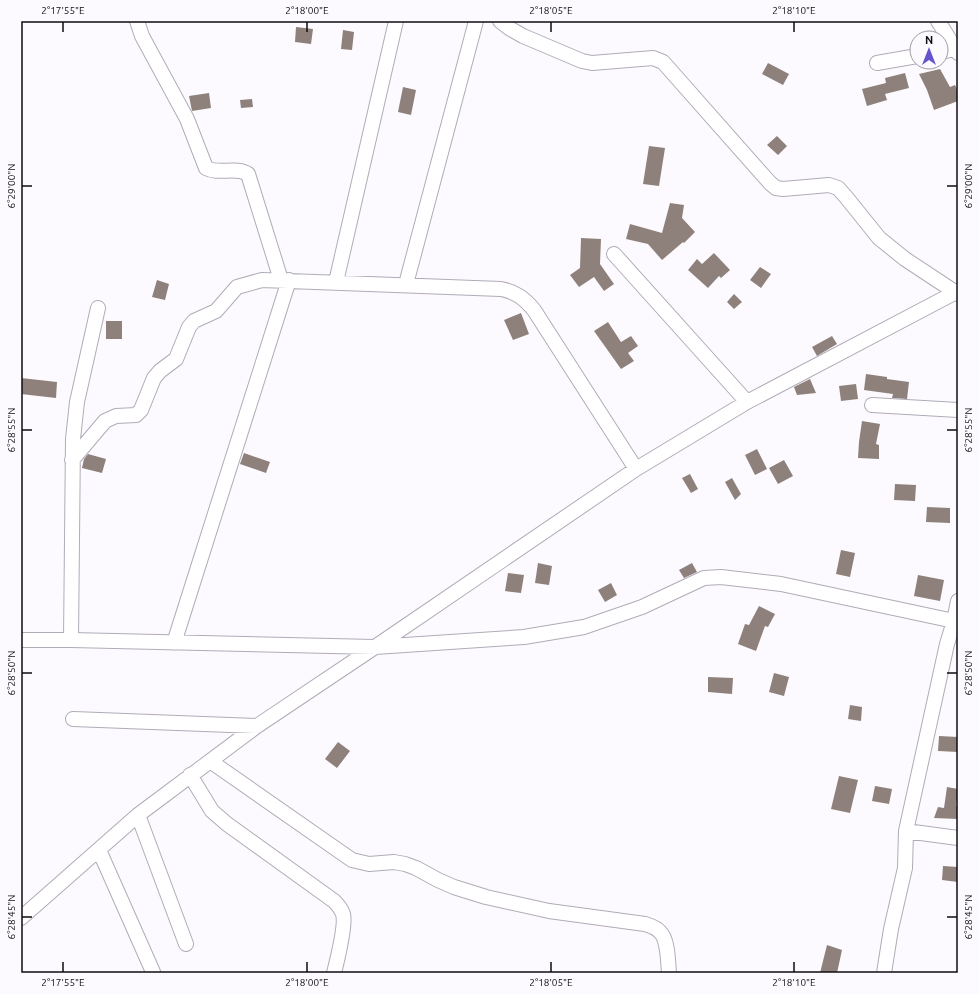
<svg xmlns="http://www.w3.org/2000/svg" width="979" height="994" font-family="Ubuntu,sans-serif">
<style>
.building{fill:#8e817b}
.lines{fill:none;stroke-linecap:round;stroke-linejoin:round}
.minor-casing{stroke:#b1abb7;stroke-width:16}
.minor{stroke:#fff;stroke-width:14}
.ticks{fill:none;stroke:#0f0d11;stroke-width:1.5}
.neatline{fill:none;stroke:#0f0d11;stroke-width:1.5}
.ticks-label{font-size:10px;text-anchor:middle;fill:#0f0d11}
</style>
<rect width="100%" height="100%" fill="#fcfaff"/>
<path class="building" d="M296,27L313,29L311,44L295,42Z
M343,30L354,32L352,50L341,49Z
M768,63L789,74L783,85L762,74Z
M940,69L950,87L955,85L958,92V101L934,110L927,90L919,74Z
M905,73L909,88L885,94L887,100L867,106L862,89L886,83L885,78Z
M403,87L416,90L411,115L398,112Z
M209,93L211,108L192,111L189,96Z
M252,99L253,107L241,108L240,100Z
M777,136L787,146L778,155L767,145Z
M649,146L665,148L659,186L643,184Z
M670,203L684,205L682,218L695,232L684,243L683,242L662,260L648,244L626,239L630,224L662,233Z
M581,238L601,239L600,264L614,284L604,291L594,277L579,287L570,275L580,268Z
M714,253L730,270L721,278L719,276L708,288L688,270L697,259L702,264Z
M760,267L771,274L761,288L750,280Z
M157,280L169,284L165,300L152,297Z
M734,294L742,302L734,309L727,302Z
M521,313L529,334L513,340L504,320Z
M106,321H122V339H106Z
M608,322L621,342L631,336L638,346L628,353L634,361L621,369L594,331Z
M832,336L837,344L817,356L812,347Z
M866,374L887,377V379L909,382L907,399L892,398L893,394L864,390Z
M21,378L57,382L56,398L21,394Z
M810,379L816,393L797,395L794,387Z
M856,384L858,399L841,401L839,386Z
M862,421L880,424L876,444L879,445V459L858,458L859,442Z
M757,449L767,469L755,475L745,455Z
M244,453L270,462L266,473L240,464Z
M88,454L106,459L102,473L82,468L84,459Z
M784,460L793,476L778,484L769,468Z
M690,474L698,489L691,493L682,478Z
M732,478L741,494L735,500L725,482Z
M895,484L916,485L915,501L894,500Z
M927,507L950,508V523L926,522Z
M841,550L855,553L850,577L836,574Z
M538,563L552,566L549,585L535,583Z
M692,563L697,572L684,578L679,570Z
M508,573L524,575L521,593L505,591Z
M918,575L944,580L940,601L914,596Z
M611,583L617,595L605,602L598,590Z
M759,606L775,614L768,627L765,626L756,651L738,644L745,624L749,625Z
M774,673L789,677L784,696L769,692Z
M708,677L733,678L732,694L708,692Z
M850,705L862,707L861,721L848,719Z
M939,736L958,737V752L938,751Z
M338,742L350,751L337,768L325,759Z
M839,776L858,780L850,813L831,809Z
M875,786L892,789L889,804L872,801Z
M947,787L958,789L956,806H958V819L934,818L938,807L944,808Z
M943,866L958,867V882L942,880Z
M827,945L842,950L837,973H820Z"/>
<g class="lines">
<g class="minor-casing">
<path id="minor" d="M137,21L142,36L187,119L206,168C219,175 236,166 248,174L281,280
M500,21L509,28L523,36L582,61L592,63L653,58L663,62L770,183L776,188L783,189L829,185L838,188L846,197L879,238L905,259L958,294
M938,21L958,53
M941,52L955,49
M877,63L917,56
M614,254L747,402
M336,282L396,21
M406,284L476,21
M872,405L958,410
M72,460L105,421L116,416L136,415L141,410L154,378L160,371L176,359L189,327L194,321L216,311L237,287L262,280L501,289C516,292 524,298 534,310L636,469
M21,640H71L375,647L524,637L584,627L642,607L704,578L721,577L781,584L954,621L958,624
M71,640L73,439L77,402L98,308
M174,643L289,280
M73,719L257,726
M210,761L352,860L369,864L394,862L405,864L416,868L438,880L454,887L486,897L549,911L645,924C651,926 656,927 660,932C668,939 668,962 669,973
M190,775L212,811L227,824L334,901C338,905 341,908 343,914C346,924 337,961 334,973
M138,815L186,944
M906,831L958,838
M99,850L153,972
M21,918L138,815L257,726L375,647L636,469L747,402L958,291
M884,973L891,929L905,868L906,831L947,644L954,621L958,601"/>
</g>
<use href="#minor" class="minor"/>
</g>
<path class="ticks" d="M63,22V32M307,22V32M551,22V32M794,22V32M22,186H32M947,186H957M22,430H32M947,430H957M22,673H32M947,673H957M22,917H32M947,917H957M63,962V972M307,962V972M551,962V972M794,962V972"/>
<rect width="979" height="994" fill="none" stroke="#fcfaff" stroke-width="44"/>
<g transform="translate(929 50)"><circle r="19" fill="#fcfaff" stroke="#9d9ba0"/>
<path d="M0-3L7 15L0 10L-7 15Z" fill="#6354cd"/>
<text y="-6" font-size="11" font-weight="bold" text-anchor="middle" fill="#0f0d11">N</text>
</g>
<rect x="22" y="22" width="935" height="950" class="neatline"/>
<g class="ticks-label">
<text x="63" y="14">2°17'55"E</text>
<text x="307" y="14">2°18'00"E</text>
<text x="551" y="14">2°18'05"E</text>
<text x="794" y="14">2°18'10"E</text>
<text transform="translate(11 186) rotate(-90)" y="4">6°29'00"N</text>
<text transform="translate(968 186) rotate(-90)" y="4">6°29'00"N</text>
<text transform="translate(11 430) rotate(-90)" y="4">6°28'55"N</text>
<text transform="translate(968 430) rotate(-90)" y="4">6°28'55"N</text>
<text transform="translate(11 673) rotate(-90)" y="4">6°28'50"N</text>
<text transform="translate(968 673) rotate(-90)" y="4">6°28'50"N</text>
<text transform="translate(11 917) rotate(-90)" y="4">6°28'45"N</text>
<text transform="translate(968 917) rotate(-90)" y="4">6°28'45"N</text>
<text x="63" y="986">2°17'55"E</text>
<text x="307" y="986">2°18'00"E</text>
<text x="551" y="986">2°18'05"E</text>
<text x="794" y="986">2°18'10"E</text>
</g>
</svg>
